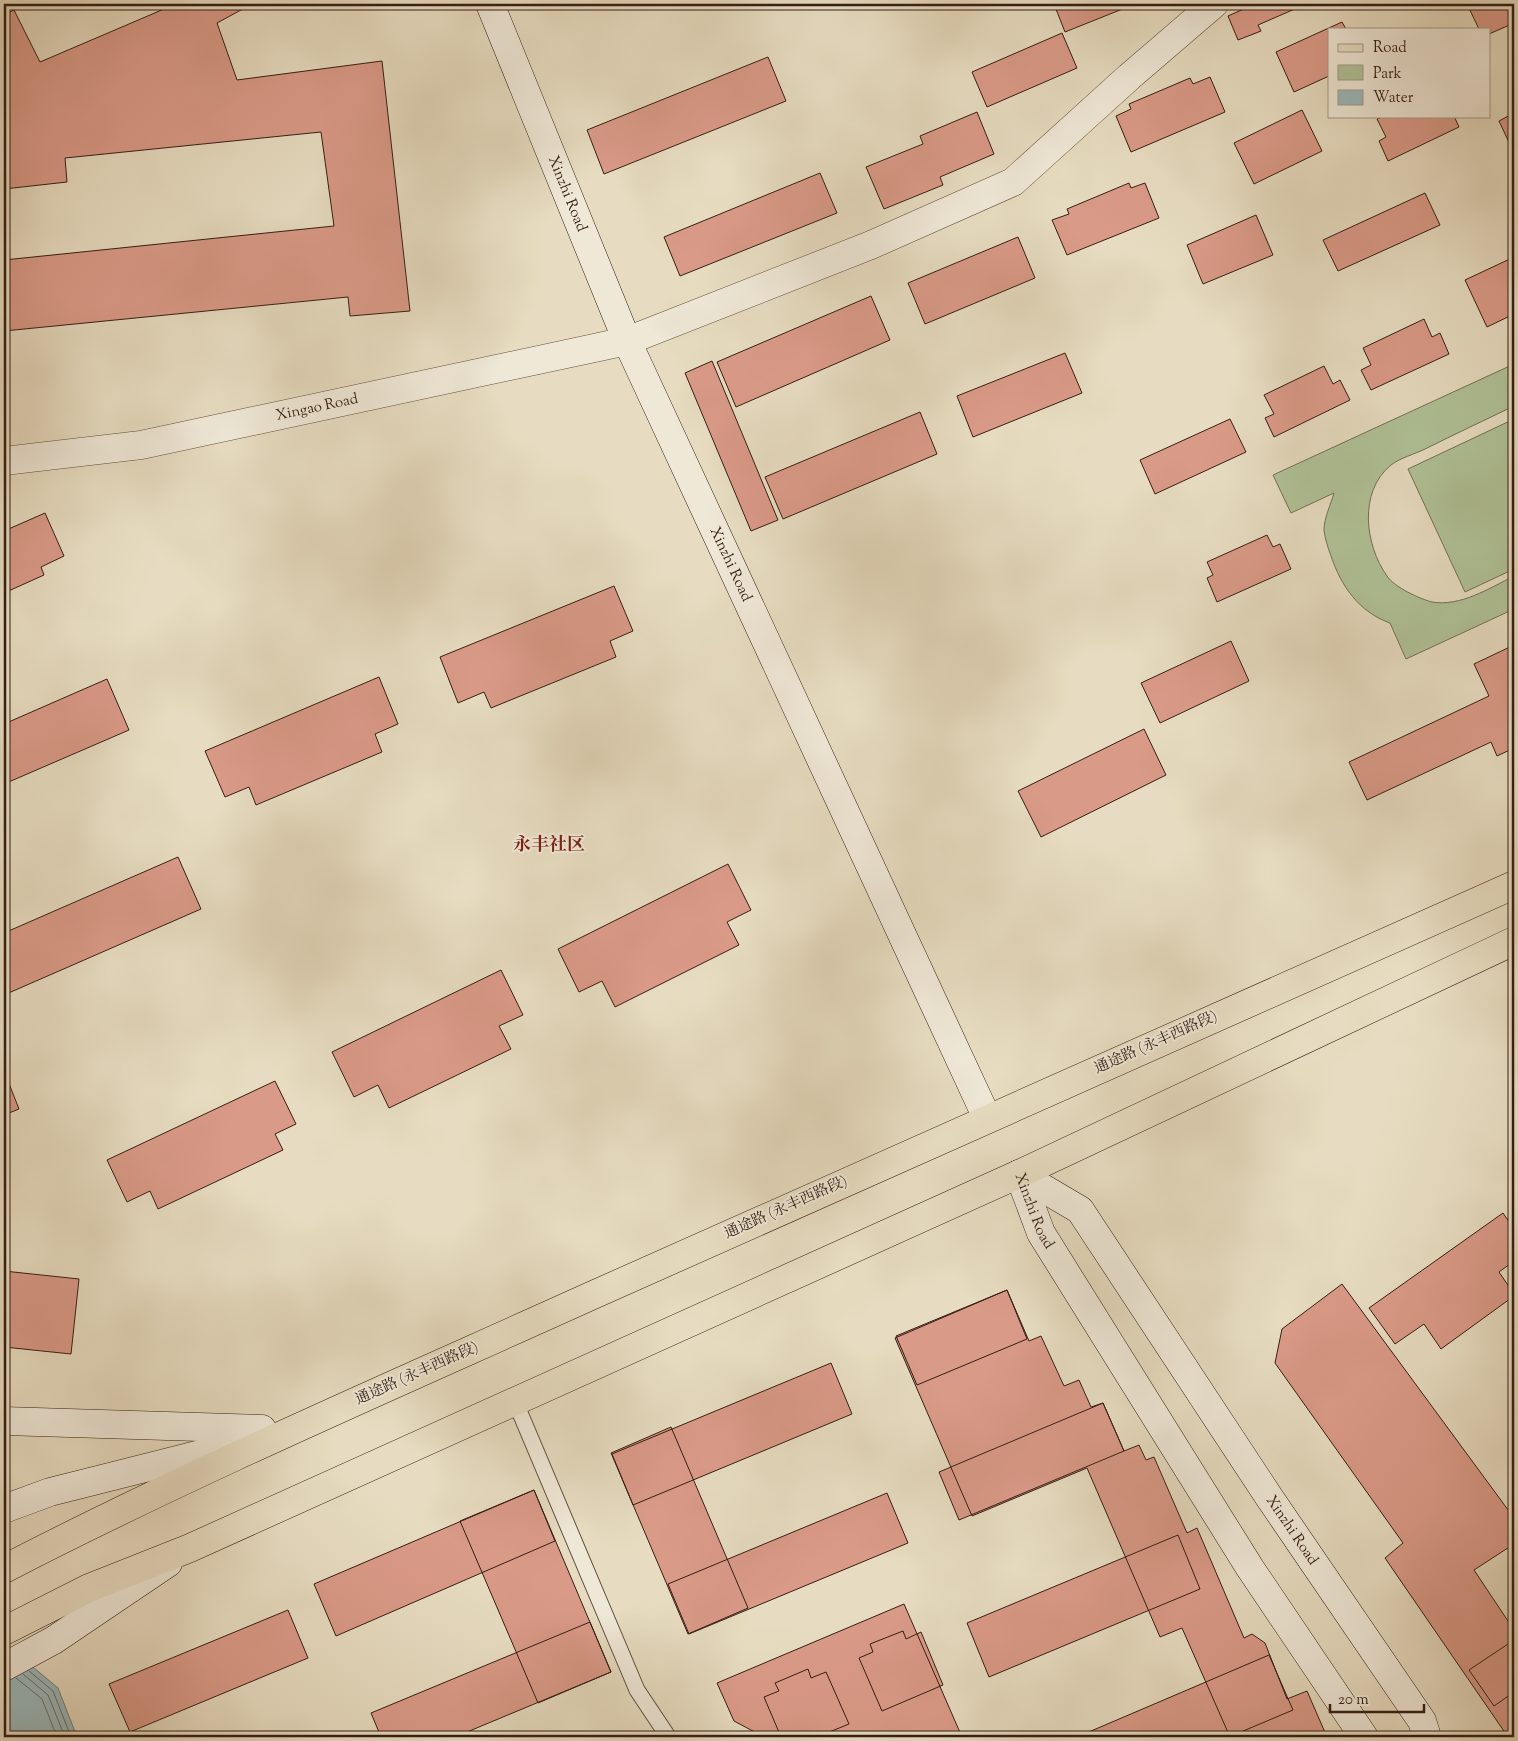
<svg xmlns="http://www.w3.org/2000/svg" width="1518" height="1741" font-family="'Sorts Mill Goudy','Noto Serif SC',serif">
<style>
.green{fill:#b0c297;stroke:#727056}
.water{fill:#9bb9bd;stroke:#727b79}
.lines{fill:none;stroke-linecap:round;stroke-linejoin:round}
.shore{stroke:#686c68;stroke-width:1}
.building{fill:#da9a88;stroke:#351e14}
.lane-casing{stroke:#624e3f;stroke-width:17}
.street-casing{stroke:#624e3f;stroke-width:29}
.secondary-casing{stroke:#351e14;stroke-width:29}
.primary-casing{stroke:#351e14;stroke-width:29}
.lane{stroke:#efe8d7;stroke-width:15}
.street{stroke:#efe8d7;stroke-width:28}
.secondary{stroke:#efe8d7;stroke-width:28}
.primary{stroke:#e7dcc1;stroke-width:28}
.labels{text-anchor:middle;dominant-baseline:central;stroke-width:4;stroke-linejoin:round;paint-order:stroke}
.street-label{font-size:15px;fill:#351e14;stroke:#efe8d7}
.quarter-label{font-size:18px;font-weight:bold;fill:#7a1f14;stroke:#efe8d7}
</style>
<rect width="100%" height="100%" fill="#e7dcc1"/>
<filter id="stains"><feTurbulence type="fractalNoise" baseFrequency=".004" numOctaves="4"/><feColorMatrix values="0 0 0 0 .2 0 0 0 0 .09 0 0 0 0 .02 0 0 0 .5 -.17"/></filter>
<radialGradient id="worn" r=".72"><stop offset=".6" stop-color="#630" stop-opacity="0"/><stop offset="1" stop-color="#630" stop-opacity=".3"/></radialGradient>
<path class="green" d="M1514,364V406C1485,420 1455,434 1425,449C1415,454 1400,458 1391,465C1358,492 1365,545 1387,576C1394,587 1420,599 1432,602C1460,607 1490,588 1514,576V609L1406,659L1390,623C1359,612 1341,586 1331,556C1328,548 1325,539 1324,530C1324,518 1331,504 1334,493L1291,513L1273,475Z
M1514,419V569L1465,592L1408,469Z"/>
<path class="water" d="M4,1643L58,1688L77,1737H4Z"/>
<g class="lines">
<path class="shore" d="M29,1671L53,1691L71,1737
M23,1674L48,1695L65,1737
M16,1678L42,1699L57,1737"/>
</g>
<path class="building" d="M172,4H252L217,23L237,80L382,61L410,311L350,316L348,297L4,331V260L334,226L321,132L65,158L67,182L4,189V15L14,10L40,62L164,9Z
M1054,4H1135L1065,32Z
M1244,4H1295L1297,8L1258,25L1261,31L1238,40L1228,16L1246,8Z
M1467,4H1514V23L1489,34V29H1479Z
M1342,22L1346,29H1329V76L1294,92L1276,52Z
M1062,33L1077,68L987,107L972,72Z
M768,57L786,101L604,174L587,130Z
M1210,77L1225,112L1131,152L1116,116L1131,109L1129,104L1190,78L1193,84Z
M1302,110L1322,151L1254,184L1234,143Z
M977,112L994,154L940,177L943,185L884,209L866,167L923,144L920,136Z
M1514,113V153L1499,121Z
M1384,116H1454L1459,127L1388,161L1379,141L1386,137L1377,119Z
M820,173L837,213L680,276L664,237Z
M1129,183L1131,188L1145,183L1159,218L1067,255L1052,220L1069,214L1067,209Z
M1425,193L1440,225L1338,271L1323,240Z
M1256,215L1273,255L1203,284L1187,245Z
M1018,237L1035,278L925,324L908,283Z
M1514,257V314L1487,327L1465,280Z
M871,296L890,340L736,407L717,362Z
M1424,319L1432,337L1440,333L1449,354L1371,390L1361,370L1371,365L1363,348Z
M1065,353L1082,393L973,437L957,396Z
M712,361L778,520L751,531L685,373Z
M1324,366L1333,384L1340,380L1350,400L1274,437L1265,418L1274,414L1264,395Z
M920,412L937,454L783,519L765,477Z
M1230,419L1246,452L1155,494L1140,460Z
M45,513L64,556L41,567L44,575L4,593V531Z
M1267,535L1273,547L1280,544L1291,569L1217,602L1207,578L1213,575L1207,562Z
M614,586L633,631L610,641L616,657L491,708L484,692L458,703L440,657Z
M1231,641L1249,681L1160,723L1141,683Z
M1514,645V748L1497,756L1491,742L1367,800L1349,762L1489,696L1474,664Z
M379,677L398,724L375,734L382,752L256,805L249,787L225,797L205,751Z
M107,679L129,730L4,784V724Z
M1144,729L1166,775L1041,837L1018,791Z
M178,857L201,909L4,995V933Z
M728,864L751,910L727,922L739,945L615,1007L602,981L579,992L558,949Z
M501,970L523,1015L499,1026L511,1049L389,1108L378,1085L354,1097L332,1052Z
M4,1071L19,1109L4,1115Z
M275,1081L296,1124L275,1134L283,1150L158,1209L150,1191L127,1202L107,1160Z
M1503,1213L1514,1229V1261L1499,1272L1514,1294V1296L1441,1349L1424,1324L1395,1344L1369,1308Z
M4,1271L79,1279L71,1354L4,1347Z
M1342,1284L1514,1518V1544L1474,1570L1514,1630V1733L1508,1737L1385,1558L1403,1543L1275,1363L1282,1329Z
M1007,1290L1027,1339L917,1385L896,1336Z
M1007,1290L1029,1341L1041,1336L1064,1386L1079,1380L1091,1407L1103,1403L1124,1451L1139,1445L1146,1460L1154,1457L1187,1533L1197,1528L1244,1638L1252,1634L1265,1643L1287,1699L1307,1691L1327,1737H1230L1182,1628L1160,1637L1087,1468L972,1516L895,1338Z
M831,1363L852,1414L633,1505L612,1454Z
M1103,1403L1124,1451L959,1520L939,1472Z
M671,1427L748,1608L688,1634L611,1453Z
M534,1490L611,1672L538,1703L460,1521Z
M534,1490L555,1541L336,1636L314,1584Z
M887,1493L908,1543L689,1634L668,1584Z
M1178,1535L1200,1589L989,1677L967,1623Z
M904,1604L962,1737H764L734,1721L717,1683Z
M288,1610L308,1658L130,1732L109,1684Z
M590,1622L611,1672L455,1737H381L371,1713Z
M903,1631L906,1639L921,1632L943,1685L882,1711L859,1658L873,1652L870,1644Z
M1514,1640V1692L1494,1706L1469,1670Z
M1269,1655L1293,1710L1229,1737H1077Z
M808,1669L811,1678L826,1672L849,1724L817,1737H781L764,1697L779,1691L775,1683Z"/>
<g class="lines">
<g class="lane-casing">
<path id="lane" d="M515,1401L637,1690L667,1735"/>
</g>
<g class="street-casing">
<g id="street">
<path id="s1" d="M4,461L141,445L627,341L871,245L1013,182L1129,77L1214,4"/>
</g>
</g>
<g class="secondary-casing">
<g id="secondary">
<path id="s2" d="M490,4L627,341L987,1118"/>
<path id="s3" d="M1019,1174L1080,1210L1269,1497L1422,1721L1427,1737"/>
<path id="s4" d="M1019,1174L1041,1233L1250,1568L1364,1737"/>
<path d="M4,1421L262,1429"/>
<path d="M4,1509L50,1492L256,1440"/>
<path d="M4,1667L54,1640L168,1563"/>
</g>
</g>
<g class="primary-casing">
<path id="primary" d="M4,1569C196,1470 396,1384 593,1295C900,1157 1207,1021 1514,885
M4,1631L89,1588L190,1548L1019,1174L1514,941"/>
</g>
<use href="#lane" class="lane"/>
<use href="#street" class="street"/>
<use href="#secondary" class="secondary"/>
<use href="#primary" class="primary"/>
</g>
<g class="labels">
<g class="street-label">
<text stroke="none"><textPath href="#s2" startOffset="205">Xinzhi Road</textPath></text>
<text stroke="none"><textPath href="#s1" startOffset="318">Xingao Road</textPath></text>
<text stroke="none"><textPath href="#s2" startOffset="610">Xinzhi Road</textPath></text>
<text transform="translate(1156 1043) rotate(-24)">通途路 (永丰西路段)</text>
<text transform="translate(786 1208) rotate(-24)">通途路 (永丰西路段)</text>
<text stroke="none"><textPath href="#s4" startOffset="40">Xinzhi Road</textPath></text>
<text transform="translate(417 1374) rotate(-24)">通途路 (永丰西路段)</text>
<text stroke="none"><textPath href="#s3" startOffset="455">Xinzhi Road</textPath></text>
</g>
<g class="quarter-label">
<text x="549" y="846">永丰社区</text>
</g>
</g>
<rect width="1518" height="1741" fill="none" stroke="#e7dcc1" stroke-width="20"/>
<rect x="5" y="5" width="1508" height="1731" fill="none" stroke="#351e14" stroke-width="2.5"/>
<rect x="10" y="10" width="1498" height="1721" fill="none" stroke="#351e14"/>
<rect x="1328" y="28" width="162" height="90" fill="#efe8d7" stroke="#a59789"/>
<rect x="1338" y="44" width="25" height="8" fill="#e7dcc1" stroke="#a59789"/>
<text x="1373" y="52" font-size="15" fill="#351e14">Road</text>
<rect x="1338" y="65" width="25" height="15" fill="#b0c297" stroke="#a59789"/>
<text x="1373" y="78" font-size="15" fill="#351e14">Park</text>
<rect x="1338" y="90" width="25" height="15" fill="#9bb9bd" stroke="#a59789"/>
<text x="1373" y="102" font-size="15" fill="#351e14">Water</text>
<path d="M1330 1704v8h94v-8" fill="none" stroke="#351e14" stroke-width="2.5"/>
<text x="1338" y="1704" font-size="15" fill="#351e14" stroke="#efe8d7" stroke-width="4" paint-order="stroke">20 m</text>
<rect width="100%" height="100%" filter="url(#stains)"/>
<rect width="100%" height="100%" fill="url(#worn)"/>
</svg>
